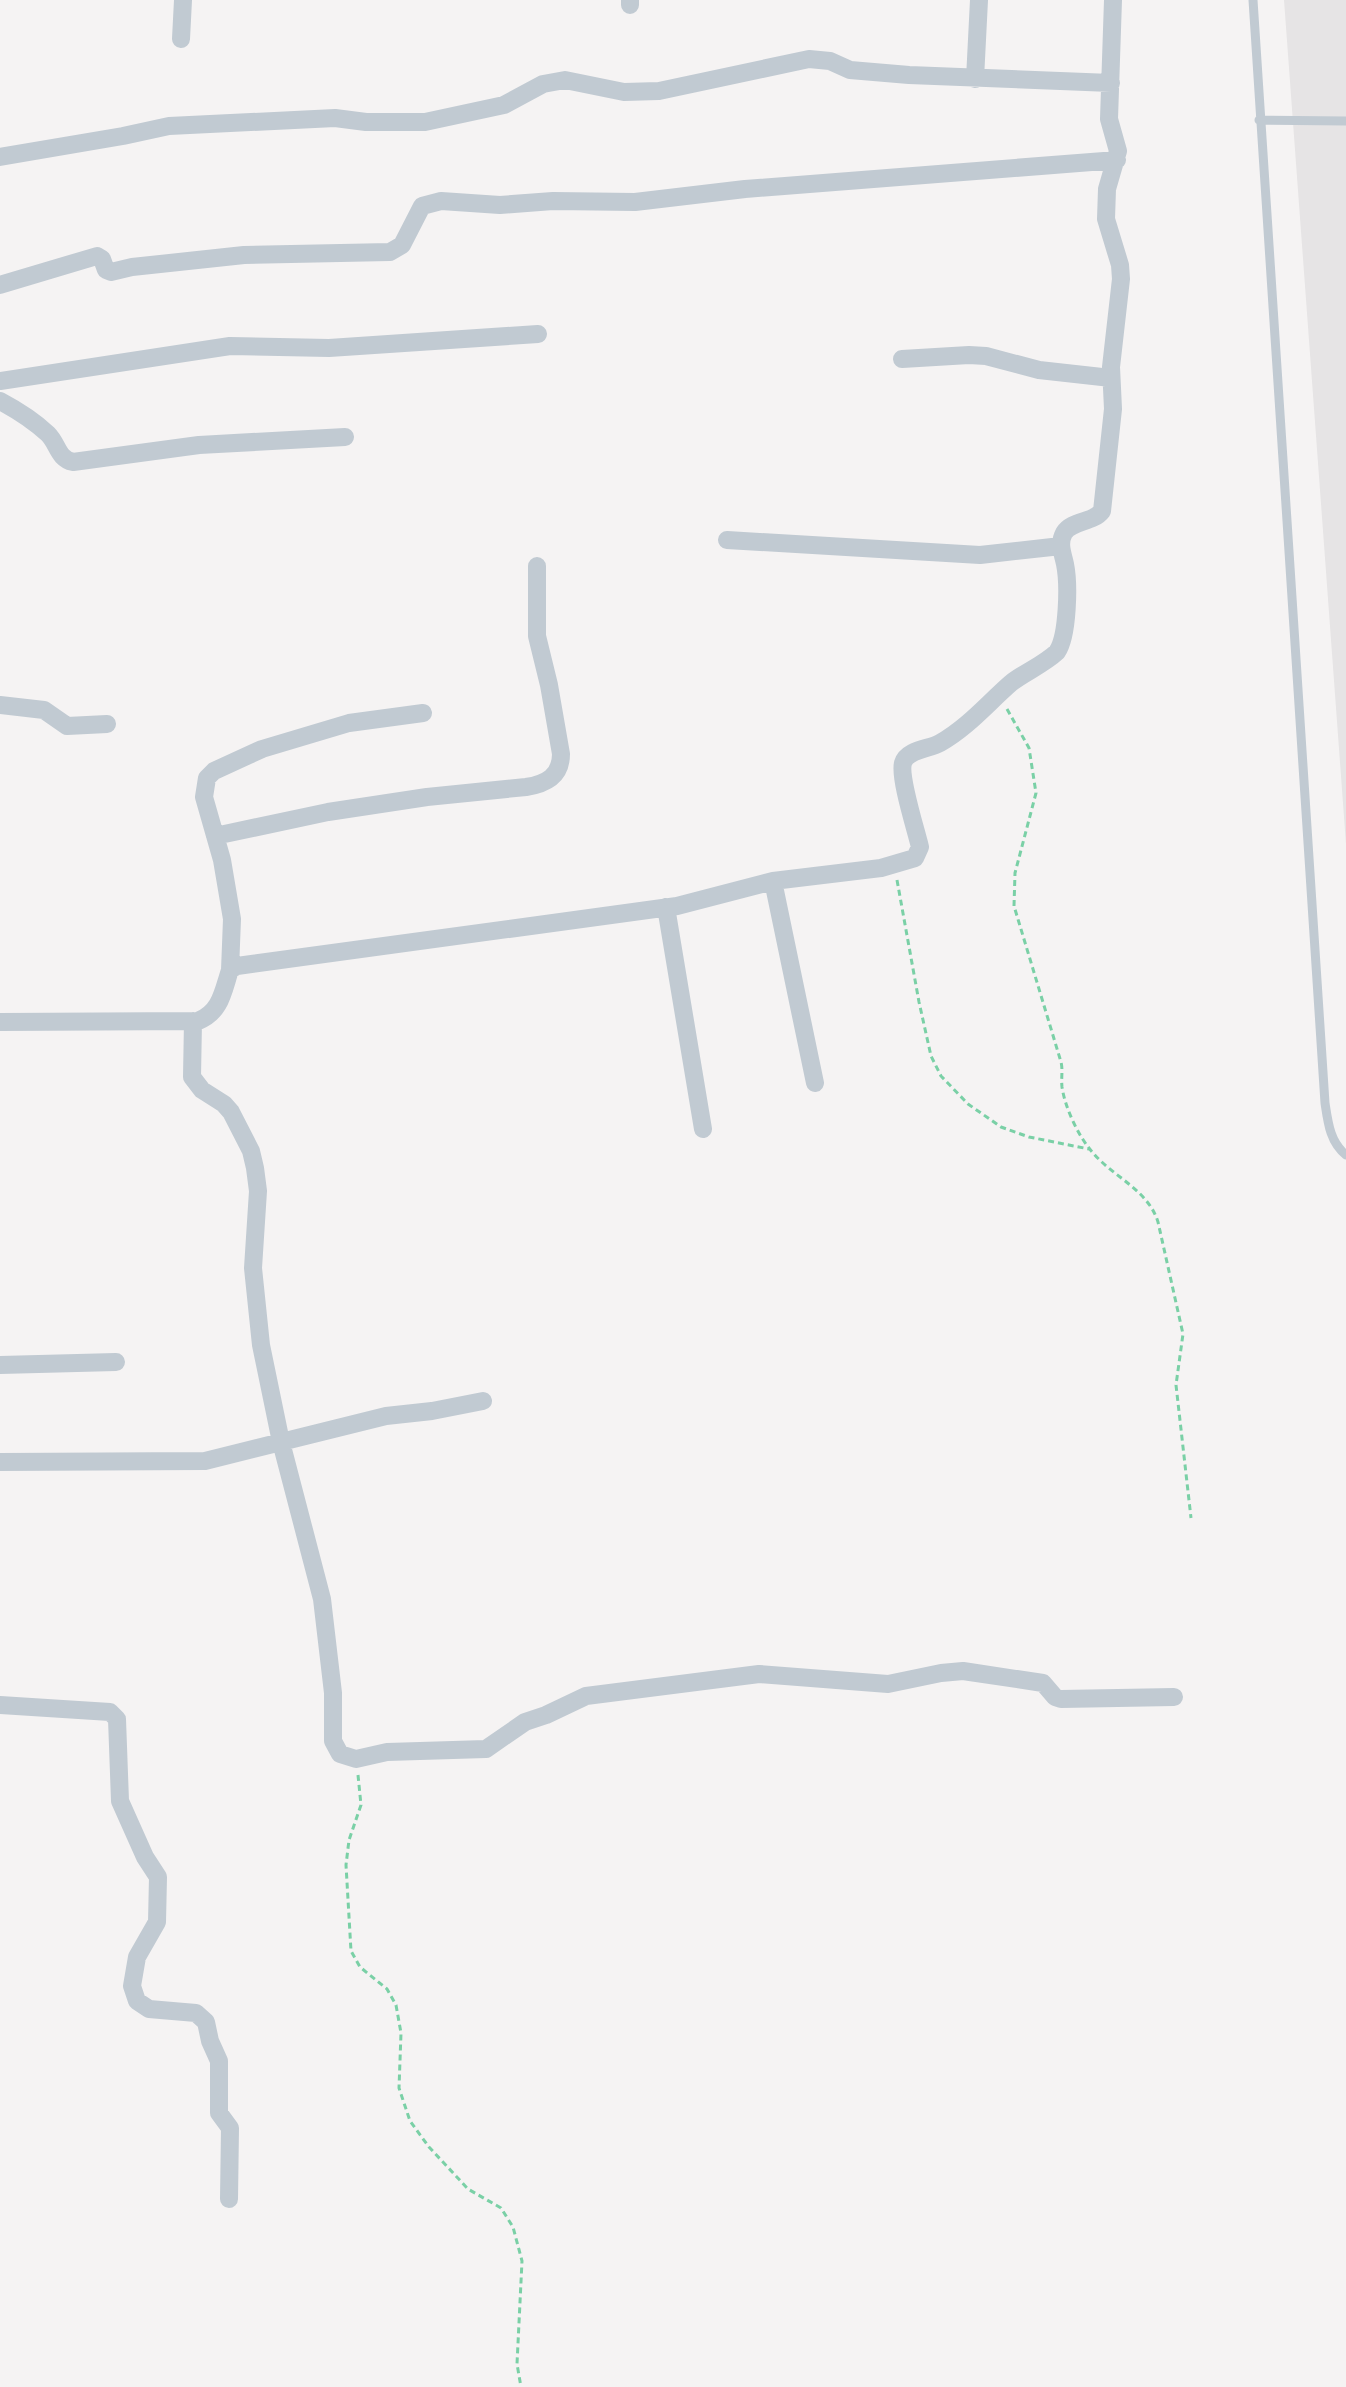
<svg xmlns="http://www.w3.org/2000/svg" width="1346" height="2387" font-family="'Noto Sans',sans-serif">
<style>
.education{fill:#e6e4e5}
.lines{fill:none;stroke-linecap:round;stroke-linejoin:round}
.path{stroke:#7ad0a6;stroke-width:3;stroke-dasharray:6 4;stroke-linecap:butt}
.lane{stroke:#c1cad2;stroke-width:9}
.street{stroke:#c1cad2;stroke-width:18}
</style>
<rect width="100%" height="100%" fill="#f5f3f3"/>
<path class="education" d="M1284,0H1346V844Z"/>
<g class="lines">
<path class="path" d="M1007,709L1029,748L1036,793L1015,873L1014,906L1061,1062C1063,1070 1061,1078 1062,1087C1065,1108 1079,1138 1094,1154C1115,1178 1148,1190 1158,1222L1183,1334L1176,1385L1191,1518
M897,880L919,1002L931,1056L941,1076L968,1104L1001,1127L1029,1137L1089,1149
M358,1775L361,1805L349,1840L346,1865L351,1951L360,1967L387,1989L396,2005L401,2033L399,2088L410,2121L429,2147L468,2189L501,2208L513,2227L522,2261L517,2364L521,2387"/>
<path class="lane" d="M1253,0L1325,1103C1328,1123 1330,1142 1346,1155
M1259,120L1346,121"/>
<path class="street" d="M630,0V5
M181,39L183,0
M975,79L979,0
M0,157L123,136L169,126L335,118L366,122H425L504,105L543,84L565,80L624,92L659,91L809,59L830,61L850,70L909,75L1111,83
M0,285L97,256L102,259L106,270L111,272L132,267L244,255L390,252L402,245L422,206L441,201L500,205L553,201L635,202L745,189L1117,160
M902,359L969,355L986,356L1039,370L1111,378
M0,381L230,346L329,348L538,334
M0,401C17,410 34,421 48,434C58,444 58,459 73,462L199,445L345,437
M727,540L980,555L1061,546
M0,705L44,710L67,726L107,724
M215,836L328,812L427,797L526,787C546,784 561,776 561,754L549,685L537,636V566
M773,881L815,1083
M666,907L703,1129
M230,970L232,919L222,860L204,797L207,778L214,771L262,749L349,723L423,713
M193,1021L192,1077L202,1090L224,1104L231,1112L251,1151L255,1168L258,1191L253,1268L261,1345L281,1442L322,1599L333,1693V1741L340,1754L356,1759L387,1752L486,1749L525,1722L546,1715L586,1696L759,1674L888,1684L941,1673L963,1671L1043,1683L1055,1697L1061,1699L1174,1697
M0,1022L198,1021C221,1012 223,991 230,970L237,966L677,906L773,881L881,868L915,858L920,847C916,830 899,777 903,763C907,749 930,749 940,743C968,727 987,704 1011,683C1025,672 1043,665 1057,652C1068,636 1069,584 1065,564C1063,554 1058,544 1064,533C1072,520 1093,523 1102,511L1113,409L1111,367L1121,279L1120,265L1106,219L1107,189L1118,151L1109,119L1113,0
M0,1365L116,1362
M0,1462L205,1461L386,1416L432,1411L483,1401
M0,1705L110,1712L117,1719L120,1801L145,1857L158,1877L157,1922L137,1957L132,1986L137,2001L149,2009L196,2013L206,2022L210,2041L219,2061V2113L230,2128L229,2199"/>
</g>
</svg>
